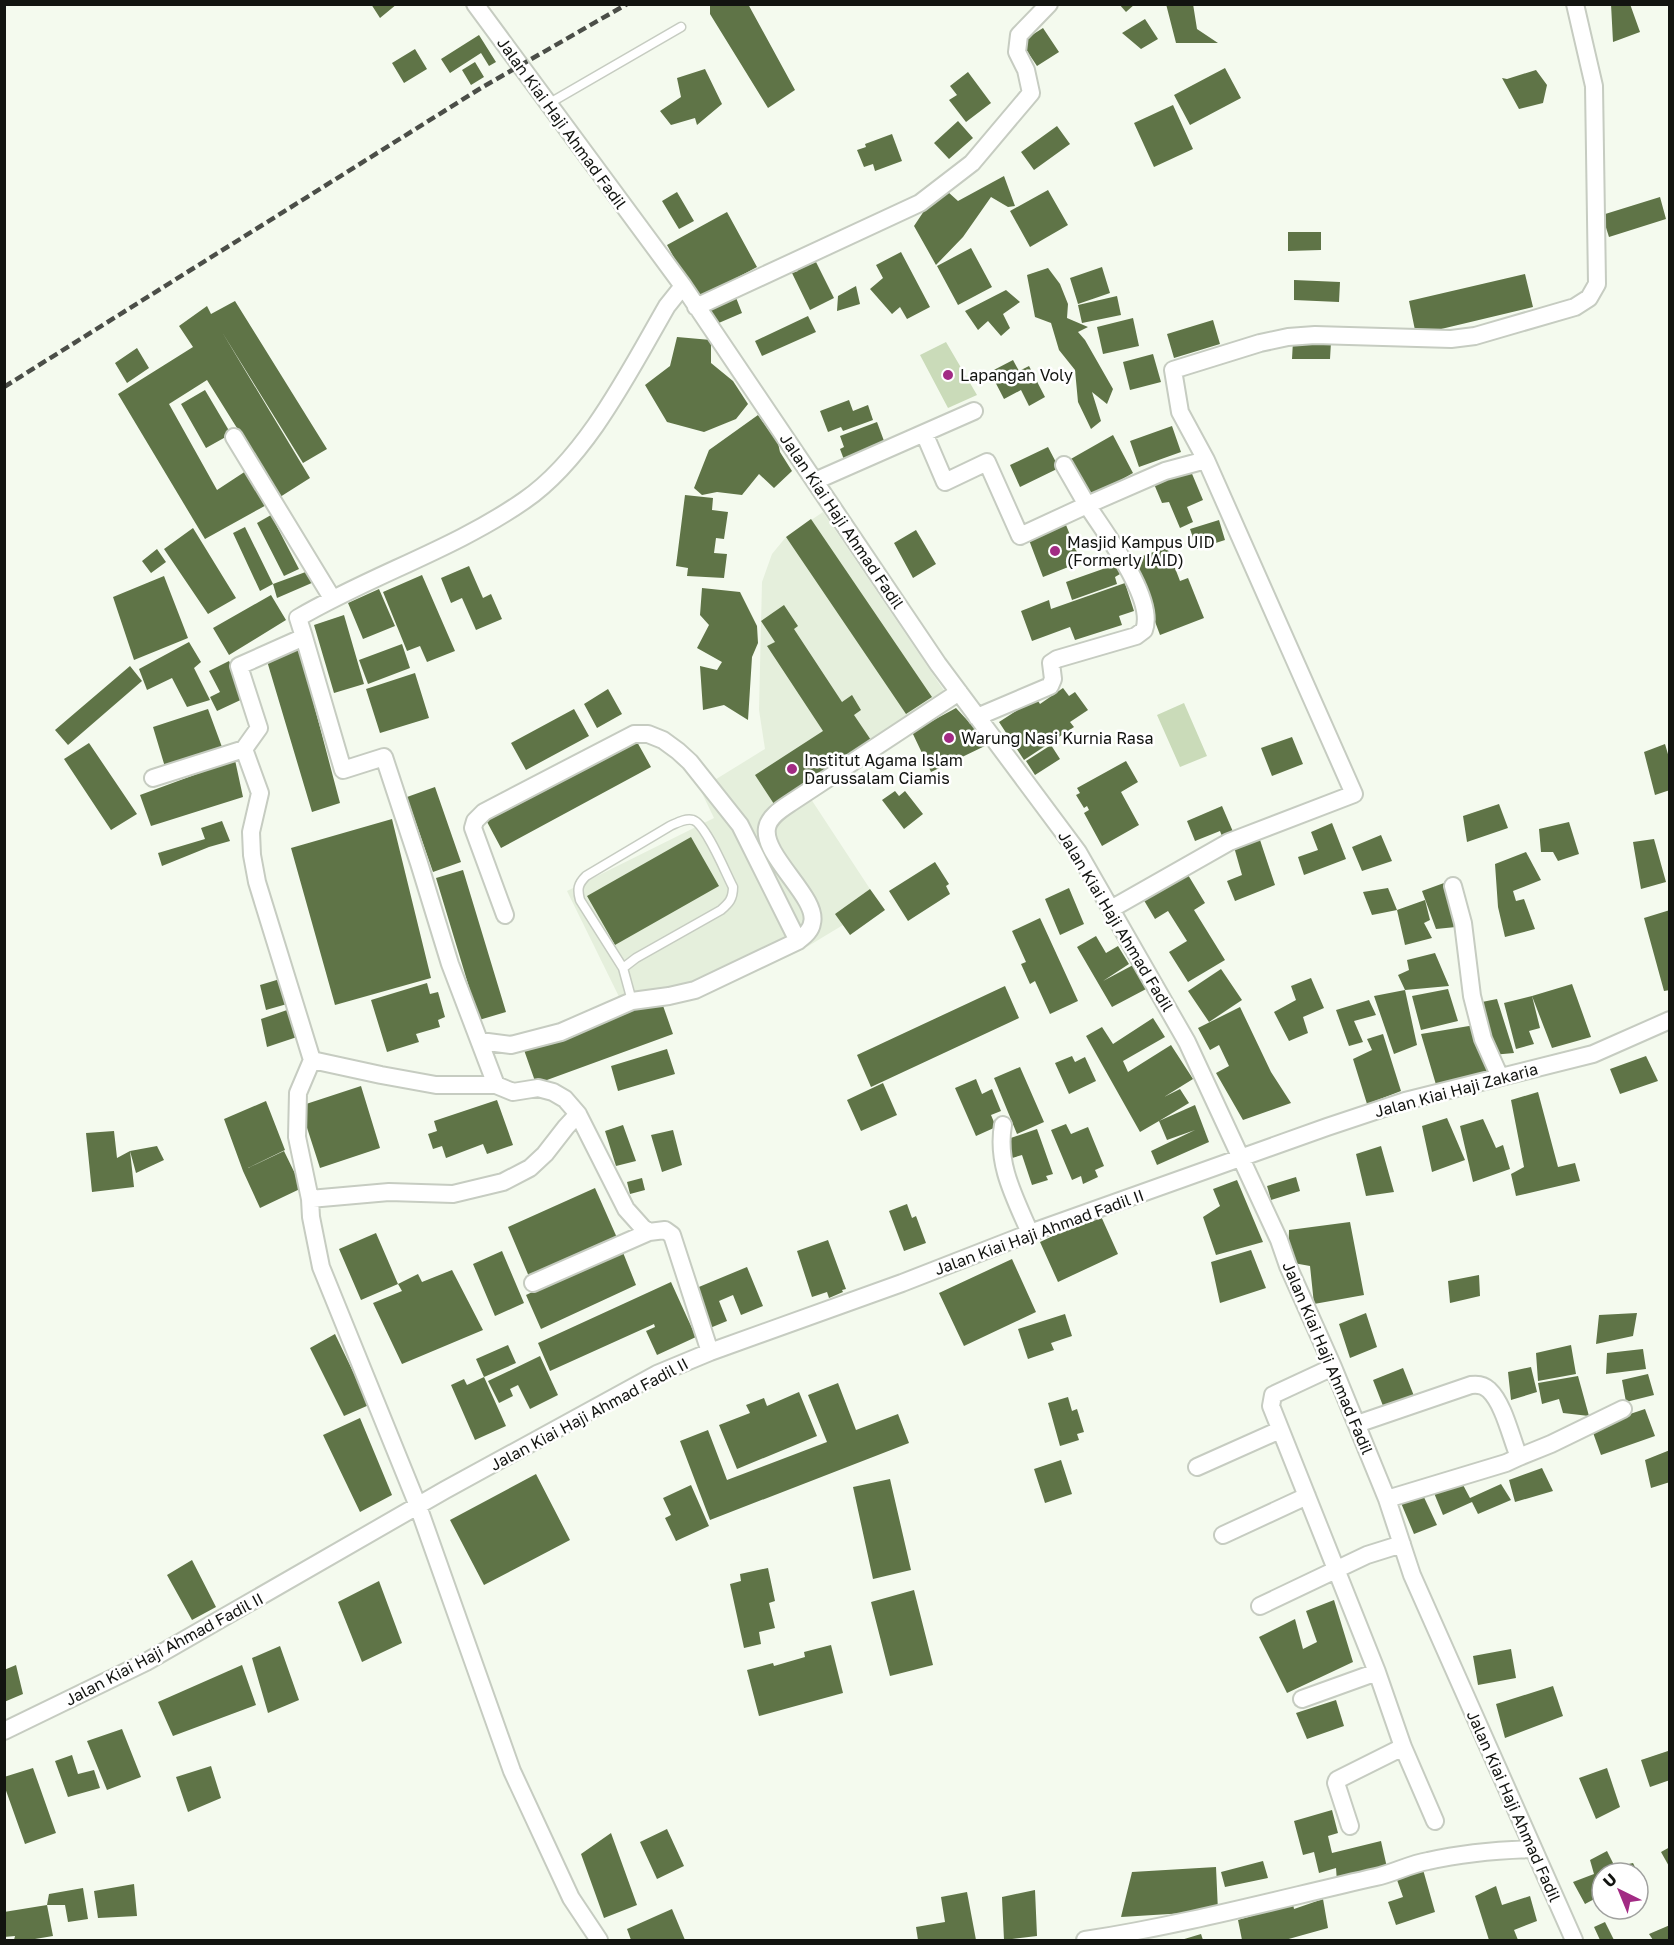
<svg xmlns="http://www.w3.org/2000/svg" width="1674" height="1945" font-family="'Golos Text',sans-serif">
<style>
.built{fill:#e5efdc}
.green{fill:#cadbb9}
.building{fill:#5f7447}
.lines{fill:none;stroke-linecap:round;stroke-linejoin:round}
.service-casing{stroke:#c6ccc1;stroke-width:11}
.minor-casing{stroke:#c6ccc1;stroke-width:20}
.service{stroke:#fff;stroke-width:8}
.minor{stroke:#fff;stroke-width:16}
.rail{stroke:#4b4e48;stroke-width:4.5;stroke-dasharray:9 4.5;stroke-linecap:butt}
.poi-dot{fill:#a22b84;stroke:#fff;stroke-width:2}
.labels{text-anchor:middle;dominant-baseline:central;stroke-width:5;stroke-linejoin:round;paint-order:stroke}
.street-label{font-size:16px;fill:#121410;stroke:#fff}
.poi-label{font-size:16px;fill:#121410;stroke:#fff;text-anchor:start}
</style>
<rect width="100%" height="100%" fill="#f4faee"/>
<path class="built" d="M823,512L955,707L897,738L809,796L870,889L836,914L843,925L800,951L709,993L647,1008L628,1015L567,891L714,818L700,789L765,749L759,710L762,582L772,554L786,537Z"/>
<path class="green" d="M946,342L977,395L948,408L920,355Z
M1184,703L1207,756L1180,767L1157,715Z"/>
<path class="building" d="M371,4H397L380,18Z
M710,4H748L795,90L768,108L710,14Z
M1119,4H1135L1126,12Z
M1166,4H1193L1197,29L1218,43H1176Z
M1611,4H1630L1640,32L1613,42Z
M1145,19L1158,39L1141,49L1122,33Z
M1043,28L1059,52L1037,66L1021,42Z
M479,35L496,62L489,66L481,53L450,73L441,59Z
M415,49L427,69L404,83L392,63Z
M475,62L484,77L471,85L462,70Z
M1225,68L1241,98L1190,125L1174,95Z
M705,69L722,104L697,125L695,118L671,125L660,111L681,97L677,78Z
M1536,70L1547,85L1543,103L1519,109L1502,78L1507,79Z
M968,72L991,103L966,122L949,100L957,95L950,86Z
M1173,105L1193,149L1154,167L1134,123Z
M958,121L973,138L949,159L934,143Z
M1057,126L1070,144L1034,170L1021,152Z
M892,134L902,161L875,171L873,164L864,167L857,150L866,147L865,144Z
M1004,176L1015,206L1008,207L991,197L963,237L936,265L914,226L926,208L948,192L958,201Z
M1048,190L1068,225L1030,247L1010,211Z
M677,192L694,221L679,229L662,201Z
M1660,197L1666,219L1609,237L1602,215Z
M727,212L757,267L697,299L667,245Z
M1288,232H1321V250L1288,251Z
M971,248L992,287L958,305L937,266Z
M901,252L930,307L907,319L900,307L892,314L870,289L883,278L876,265Z
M806,259L809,265L816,262L834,298L810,310L792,273L798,271L795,264Z
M1102,267L1110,293L1078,304L1070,278Z
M1048,268L1060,284L1068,304L1067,318L1088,327L1078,332L1085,340L1113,389L1107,404L1092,392L1101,421L1091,429L1078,402L1075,370L1059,350L1051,323L1035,317L1027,275Z
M1525,274L1533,307L1416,335L1409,301Z
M1294,280L1340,282L1339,302L1294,300Z
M856,286L860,304L837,311L838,296Z
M1006,290L1020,302L1003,314L1010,328L1001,336L988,321L978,330L965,311Z
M735,295L742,313L714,325L707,306Z
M1117,296L1121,315L1082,323L1078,305Z
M235,301L327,449L303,463L222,332L310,478L280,497L207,380L169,404L217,490L249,469L270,503L205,539L118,394L193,347L179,326L207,306L211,314Z
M808,316L816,332L762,356L755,341Z
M1133,318L1139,346L1103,354L1097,327Z
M1213,320L1220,344L1174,358L1167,334Z
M677,337L711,340V363L733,381L748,404L736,419L704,432L667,422L645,385L670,366Z
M1293,341L1331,342L1330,359H1292Z
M137,348L149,368L127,383L115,363Z
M1153,354L1161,382L1130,390L1123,362Z
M1013,360L1019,371L1029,366L1045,397L1029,406L1021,390L1004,399L990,372Z
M205,390L231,434L206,448L181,404Z
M849,400L853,411L868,405L873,420L843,431L841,427L828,432L820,411Z
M758,415L778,443L780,452L792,471L774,488L759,474L742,495L717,492L702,495L694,488L709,450Z
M877,422L887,449L846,465L840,449L844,447L840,436Z
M1172,426L1181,452L1139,467L1130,441Z
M1113,435L1133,473L1089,498L1069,460Z
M1048,447L1059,468L1020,487L1010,465Z
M1190,469L1203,500L1187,507L1193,522L1180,528L1169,502L1162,503L1154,484Z
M685,495L713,498L712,510L728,512L724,539L716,538L714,553L727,554L724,578L687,576L688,568L676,566Z
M271,515L299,569L284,576L257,523Z
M811,519L932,697L906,714L786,537Z
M1219,520L1225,540L1197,549L1190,529Z
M1066,525L1081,562L1043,577L1029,540Z
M245,527L273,584L260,591L233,533Z
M193,528L236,598L208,614L164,549Z
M916,530L936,564L913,578L894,543Z
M1167,547L1180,581L1188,578L1204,618L1160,635L1132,560Z
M157,549L166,562L151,573L142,561Z
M1117,564L1120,574L1115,577L1117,584L1072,600L1066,582Z
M469,566L483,598L491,594L502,619L476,630L462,598L451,603L441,578Z
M311,570L314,582L277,598L273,584Z
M422,575L455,651L427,662L420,646L407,651L383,592Z
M164,576L188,638L134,660L113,597Z
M1125,583L1134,611L1119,616L1122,625L1075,640L1070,627L1032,641L1021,611L1049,600L1051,609Z
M702,588L740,592L757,626L758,643L752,657L748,720L724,705L703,710L700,666L717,670L722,662L697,648L709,625L700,615Z
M379,589L395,626L363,639L348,603Z
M271,595L286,620L229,655L213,628Z
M784,605L798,626L794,629L842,702L852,695L861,710L854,715L873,743L827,773L825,770L774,804L755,775L823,731L767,646L775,642L761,621Z
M344,615L364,684L334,693L314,625Z
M189,642L201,662L194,668L210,700L187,707L172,678L147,690L139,669Z
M402,644L410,668L368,684L359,660Z
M299,648L340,803L312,812L267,661Z
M229,661L247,697L217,711L210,697L220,692L209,671Z
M130,666L142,681L68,745L55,730Z
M415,673L429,718L380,733L366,689Z
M1063,688L1069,696L1075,692L1088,710L1070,722L1074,727L1024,760L999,722L1036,698L1040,704Z
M608,689L622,714L597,728L584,704Z
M956,708L989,744L931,772L912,732Z
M208,709L222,747L165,767L153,727Z
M574,709L589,736L526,770L511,743Z
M1292,737L1303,764L1272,776L1261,748Z
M636,740L651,767L501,848L486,820Z
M89,743L137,814L111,830L64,759Z
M1665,744L1670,761V790L1655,795L1644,752Z
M1051,745L1060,759L1035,775L1026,761Z
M235,760L243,797L151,826L140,795Z
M1126,761L1138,782L1121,792L1139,825L1102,846L1084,813L1089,810L1087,806L1084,808L1076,795L1080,793L1077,788Z
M435,787L461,862L433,872L407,797Z
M895,791L899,796L905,791L923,814L904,829L882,800Z
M1499,804L1508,828L1467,842L1463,816Z
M1222,806L1234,834L1223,839L1220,831L1195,841L1187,821Z
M392,819L431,978L335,1005L291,848Z
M222,821L230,841L209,847L162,866L158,853L205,839L201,828Z
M1569,822L1579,854L1558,861L1553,852H1541L1539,829Z
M1332,823L1346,859L1304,875L1298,857L1318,850L1311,832Z
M1381,835L1392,861L1362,871L1352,847Z
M691,837L719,886L615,945L587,896Z
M1259,837L1275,885L1235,901L1227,881L1242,875L1234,847Z
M1654,839L1666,882L1641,889L1633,842Z
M1526,852L1541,880L1513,891L1516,901L1524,899L1535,929L1505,937L1498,907L1495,864Z
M935,862L949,884L946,886L950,894L908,921L889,891Z
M463,870L506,1012L479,1020L436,878Z
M1185,870L1205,903L1194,910L1225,960L1188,982L1169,952L1187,941L1168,911L1155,919L1142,897Z
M1444,883L1456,927L1436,929L1422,891Z
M1069,888L1084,924L1060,935L1045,899Z
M1388,888L1397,910L1372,915L1363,892Z
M870,889L885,910L850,935L835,914Z
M1425,900L1430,920L1424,923L1432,938L1405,945L1397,910Z
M1670,910V990L1664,991L1644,918Z
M1040,918L1078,1001L1050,1014L1035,981L1030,984L1021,964L1026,962L1012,931Z
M1096,936L1106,953L1118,946L1129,964L1103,981L1135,964L1148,988L1112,1007L1077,947Z
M1435,953L1449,986L1405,990L1398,975L1409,970L1407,960Z
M1221,969L1242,1000L1209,1022L1188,991Z
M1311,978L1324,1008L1303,1017L1308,1033L1289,1041L1274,1012L1296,1000L1291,986Z
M280,979L287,1004L266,1010L260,985Z
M427,983L430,994L438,992L445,1017L438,1020L440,1027L416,1034L419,1042L387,1052L371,1000Z
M1572,984L1591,1037L1552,1048L1532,996Z
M1005,986L1019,1018L871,1087L857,1055Z
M1448,989L1458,1021L1421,1030L1412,996Z
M1405,990L1417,1045L1394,1054L1374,996Z
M1532,996L1540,1028L1529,1031L1534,1044L1516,1049L1504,1003Z
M1497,999L1514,1053L1492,1055L1477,1003Z
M661,1000L673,1034L536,1084L524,1050Z
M1369,1000L1376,1015L1354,1021L1363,1042L1349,1046L1336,1010Z
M1240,1007L1271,1072L1291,1103L1243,1120L1216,1073L1229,1066L1219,1045L1210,1050L1198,1028Z
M290,1009L297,1037L267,1047L261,1019Z
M1153,1018L1165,1037L1123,1061L1128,1072L1171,1045L1193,1079L1164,1097L1180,1089L1189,1103L1159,1121L1195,1105L1209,1142L1157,1165L1151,1151L1195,1130L1167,1140L1159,1121L1140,1132L1086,1036L1102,1027L1113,1044Z
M1475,1025L1493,1075L1437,1088L1421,1034Z
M1383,1034L1401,1091L1367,1104L1353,1059L1372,1050L1367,1039Z
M667,1049L675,1074L618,1091L611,1066Z
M1072,1056L1075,1062L1085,1057L1096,1081L1069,1094L1055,1063Z
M1646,1056L1658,1081L1620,1094L1610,1069Z
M1020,1067L1044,1122L1017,1134L994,1078Z
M976,1079L982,1094L992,1089L1001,1111L991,1115L996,1127L976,1136L955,1088Z
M883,1083L897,1115L861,1131L847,1100Z
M361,1086L380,1148L320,1168L300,1106Z
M1538,1092L1558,1167L1575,1163L1580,1181L1516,1196L1511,1174L1524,1167L1511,1100Z
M497,1100L513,1145L487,1154L483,1144L446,1158L442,1146L433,1149L428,1134L437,1131L434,1121Z
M266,1101L285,1150L248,1168L284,1151L302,1188L260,1208L243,1171L224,1119Z
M1447,1118L1465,1160L1432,1172L1422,1126Z
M1483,1119L1496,1148L1503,1145L1510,1169L1473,1182L1460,1126Z
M1066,1124L1071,1134L1088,1127L1104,1166L1095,1170L1098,1177L1083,1184L1081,1176L1072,1180L1051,1130Z
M623,1125L636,1161L616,1166L605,1131Z
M1037,1129L1053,1174L1046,1176L1048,1180L1032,1185L1022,1155L1009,1159L1002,1141Z
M673,1130L682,1165L662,1172L651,1135Z
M114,1131L117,1158L130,1151L134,1187L92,1192L86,1133Z
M157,1146L164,1160L136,1173L130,1151Z
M1381,1146L1394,1192L1366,1196L1356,1154Z
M1296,1177L1300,1191L1271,1200L1267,1186Z
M642,1178L645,1190L630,1194L627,1182Z
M1237,1180L1263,1242L1216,1255L1203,1217L1220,1206L1213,1189Z
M595,1188L618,1240L530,1279L508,1227Z
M907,1204L912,1218L916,1216L926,1243L904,1251L889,1211Z
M1100,1214L1118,1254L1058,1282L1040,1242Z
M1350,1222L1364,1295L1314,1304L1310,1266L1288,1262L1289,1230Z
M376,1233L398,1284L361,1300L339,1249Z
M828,1240L846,1289L842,1290L843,1292L829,1298L827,1292L812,1297L797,1251Z
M622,1250L636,1285L541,1329L526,1295Z
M1251,1250L1266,1288L1220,1303L1211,1262Z
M502,1251L524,1303L495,1316L473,1264Z
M1012,1259L1036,1312L964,1346L939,1293Z
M747,1267L763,1306L741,1315L733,1295L719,1301L727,1321L710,1328L694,1289Z
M452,1270L483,1330L402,1364L373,1303L402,1291L398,1284L418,1274L422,1282Z
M1479,1275L1480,1296L1450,1303L1448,1281Z
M671,1282L696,1337L657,1355L646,1331L655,1327L654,1324L550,1371L538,1343Z
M1366,1313L1377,1347L1350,1358L1339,1324Z
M1637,1313L1633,1336L1596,1344L1599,1315Z
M1065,1314L1072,1336L1051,1343L1054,1350L1028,1359L1018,1329Z
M335,1334L369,1405L344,1416L310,1348Z
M508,1345L516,1363L484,1377L476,1359Z
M1571,1345L1576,1374L1538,1381L1536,1353Z
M1643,1349L1646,1369L1606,1374L1607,1353Z
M540,1356L558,1395L530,1409L518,1385L510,1389L513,1396L499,1403L488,1381Z
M1531,1367L1537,1392L1511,1400L1508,1372Z
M1403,1368L1416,1401L1385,1411L1373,1380Z
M1648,1374L1654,1395L1626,1402L1622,1380Z
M1578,1376L1589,1416L1563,1413L1559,1399L1542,1404L1538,1383Z
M484,1377L506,1426L475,1440L451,1385L464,1379L467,1385Z
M838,1383L856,1430L898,1414L909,1443L710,1520L680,1441L708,1430L727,1480L827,1442L808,1395Z
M799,1392L817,1436L737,1469L719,1425L750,1413L746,1405L764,1398L767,1406Z
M1068,1397L1072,1411L1077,1409L1084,1432L1077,1434L1079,1440L1060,1446L1048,1403Z
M1645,1409L1655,1436L1601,1455L1591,1427Z
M360,1418L392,1495L360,1512L323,1435Z
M1670,1450V1482L1651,1488L1645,1460Z
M1061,1460L1072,1494L1045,1503L1034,1469Z
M1542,1468L1553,1491L1515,1502L1509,1480Z
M536,1474L570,1540L484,1585L450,1520Z
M890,1479L911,1570L873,1579L853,1487Z
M1462,1483L1470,1498L1501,1484L1511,1500L1478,1514L1472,1502L1443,1515L1434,1493Z
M691,1485L709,1526L676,1541L665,1518L671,1515L663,1498Z
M1422,1493L1437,1525L1414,1534L1401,1503Z
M192,1560L216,1607L192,1620L167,1575Z
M768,1568L775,1601L769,1603L775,1628L759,1632L761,1644L744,1648L730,1584L741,1581L740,1574Z
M379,1581L402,1643L362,1662L338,1602Z
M914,1590L933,1665L890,1676L871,1602Z
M1334,1600L1353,1662L1287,1693L1259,1637L1295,1619L1303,1649L1317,1642L1306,1611Z
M831,1645L843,1693L759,1716L747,1670L773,1663L774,1666L805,1657L804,1652Z
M280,1646L299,1700L268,1713L252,1658Z
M1511,1649L1516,1678L1478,1685L1473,1656Z
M16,1665L23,1694L4,1702V1670Z
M242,1665L256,1705L173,1736L158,1702Z
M1553,1686L1563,1716L1505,1738L1496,1704Z
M1336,1700L1344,1726L1307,1739L1296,1713Z
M122,1729L141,1777L107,1790L87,1741Z
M1668,1751L1670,1780L1650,1787L1641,1760Z
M72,1755L78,1774L94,1770L100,1788L68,1797L55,1761Z
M211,1766L221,1798L188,1812L176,1777Z
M33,1768L56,1833L25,1844L4,1785V1777Z
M1607,1768L1620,1807L1596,1819L1579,1778Z
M1332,1810L1338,1833L1328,1836L1332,1853L1381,1841L1388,1872L1337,1882L1336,1868L1319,1873L1314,1852L1303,1855L1294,1821Z
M667,1829L684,1866L657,1879L640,1842Z
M611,1833L637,1905L604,1918L581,1854Z
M1670,1847V1868L1661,1852Z
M1607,1851L1615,1867L1633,1863L1638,1873H1602V1895L1585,1904L1573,1882L1594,1874L1590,1860Z
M1263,1861L1268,1878L1225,1887L1221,1872Z
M1422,1866L1435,1912L1396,1925L1388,1902L1403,1897L1396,1877Z
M1216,1867L1218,1911L1121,1917L1132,1872Z
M134,1884L137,1916L98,1918L94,1891Z
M1496,1886L1502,1905L1530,1896L1537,1921L1514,1930L1518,1940H1489L1475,1896Z
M83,1888L88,1919L68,1922L65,1905H47L53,1936L29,1940H14L15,1936L4,1937V1912L47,1905L49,1894Z
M1035,1890L1037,1936L1004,1940L1002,1897Z
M967,1892L976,1940H918L916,1927L945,1922L941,1897Z
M1323,1899L1328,1928L1285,1940H1242L1238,1920L1293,1904L1294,1909Z
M672,1909L685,1940H631L627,1929Z
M1605,1922L1614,1940H1600L1594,1927Z
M1670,1925V1940H1653L1649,1934Z
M1201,1934L1203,1940H1181Z"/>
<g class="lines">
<g class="service-casing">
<path id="service" d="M548,104L681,27
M623,968L580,900C577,889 578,884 586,876L670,826C677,823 685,818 693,820C706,824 726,874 733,887C733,899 729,903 721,910L636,958L623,968L632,1001"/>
</g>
<g class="minor-casing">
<path id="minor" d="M475,4L683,286L938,664L1078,852L1187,1042L1279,1240L1288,1266L1333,1367L1387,1499L1412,1575L1574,1940
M696,307L920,203L972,163L1031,93L1026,70L1017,52L1019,35L1049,4
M924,433L945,482L987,462L1020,536L1087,505L1064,465
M234,437L332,598
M815,481L974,411
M304,637L343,770L384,757L419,863L450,964L496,1085L513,1092L538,1088L553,1092L565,1099L578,1114L626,1209L643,1228L649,1232L665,1230L672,1235L710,1352
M977,717L1050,686L1053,679L1051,663L1057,659L1136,636L1144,630C1156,599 1105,533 1087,505L1165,471L1206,460
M244,749L260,793L251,832L252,855L257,882L312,1060L298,1093L297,1137L310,1199L311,1217L321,1267L418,1506L512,1771L571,1898L599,1940
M153,778L244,749L259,728L239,666L304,637L298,618C371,575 455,549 525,500C587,457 630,370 667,306L683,286
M1453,886L1463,923L1472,996L1483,1039L1500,1077
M1111,909L1229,842L1354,794L1206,460L1180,412L1173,370L1260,343L1288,337L1315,335L1451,339L1475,336L1575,307L1589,298L1597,284L1594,86L1575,4
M505,915L473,828L475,821L484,812L634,734H648L663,740L678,751L690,762L740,825L798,941
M480,1041L511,1045L561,1032L632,1001L669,996L695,990L798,941C804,936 811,931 812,923C819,898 762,856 767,828C769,816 783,808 792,802L959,692
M312,1060L381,1075L436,1085H496
M1003,1125C996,1164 1015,1198 1030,1233
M310,1199L389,1192L453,1194L503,1182L530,1168L545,1154L566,1127L578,1114
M533,1283L649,1232
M1333,1367L1273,1395L1271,1406L1377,1672L1403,1747L1435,1821
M1357,1424L1471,1385C1478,1384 1484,1385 1489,1390C1504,1404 1511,1438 1519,1457L1506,1463L1387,1499
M1519,1457L1551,1444L1623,1409
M1197,1467L1280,1430
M1223,1535L1307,1496
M1260,1606L1367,1555L1402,1544
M1302,1699L1377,1672
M4,1731L146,1662L445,1490L657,1374L710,1352L902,1283L1030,1233L1327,1127L1405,1101L1593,1054L1670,1020
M1350,1826L1336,1783L1337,1780L1403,1747
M1085,1940C1183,1925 1279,1899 1376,1877C1394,1873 1410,1864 1428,1861C1463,1853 1497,1850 1533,1849"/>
</g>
<use href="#service" class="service"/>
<use href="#minor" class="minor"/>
<path class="rail" d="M4,387L481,88L627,4"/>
</g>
<g class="poi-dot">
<circle cx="948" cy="375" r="6"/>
<circle cx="1055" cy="551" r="6"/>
<circle cx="949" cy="738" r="6"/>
<circle cx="792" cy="769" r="6"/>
</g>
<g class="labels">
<g class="street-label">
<text transform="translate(562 123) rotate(54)">Jalan Kiai Haji Ahmad Fadil</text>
<text transform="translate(842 521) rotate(56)">Jalan Kiai Haji Ahmad Fadil</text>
<text transform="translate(1116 921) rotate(59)">Jalan Kiai Haji Ahmad Fadil</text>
<text transform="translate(1456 1090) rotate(-15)">Jalan Kiai Haji Zakaria</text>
<text transform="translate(1039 1232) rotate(-20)">Jalan Kiai Haji Ahmad Fadil II</text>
<text transform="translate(1328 1358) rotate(67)">Jalan Kiai Haji Ahmad Fadil</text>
<text transform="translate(589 1414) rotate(-28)">Jalan Kiai Haji Ahmad Fadil II</text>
<text transform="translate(164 1649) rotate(-28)">Jalan Kiai Haji Ahmad Fadil II</text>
<text transform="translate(1514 1806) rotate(66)">Jalan Kiai Haji Ahmad Fadil</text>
</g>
<g class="poi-label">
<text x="960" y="375">Lapangan Voly</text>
<text x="1067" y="542">Masjid Kampus UID<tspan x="1067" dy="18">(Formerly IAID)</tspan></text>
<text x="961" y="738">Warung Nasi Kurnia Rasa</text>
<text x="804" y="760">Institut Agama Islam<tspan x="804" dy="18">Darussalam Ciamis</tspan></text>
</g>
</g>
<rect width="1674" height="1945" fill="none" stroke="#121410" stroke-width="12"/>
<g transform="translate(1620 1891) rotate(317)"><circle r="28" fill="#ffffff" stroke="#a0a19f" stroke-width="1.5"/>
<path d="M0-4.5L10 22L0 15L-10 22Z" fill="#a22b84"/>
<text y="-9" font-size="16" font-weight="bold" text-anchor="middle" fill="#121410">U</text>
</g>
</svg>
